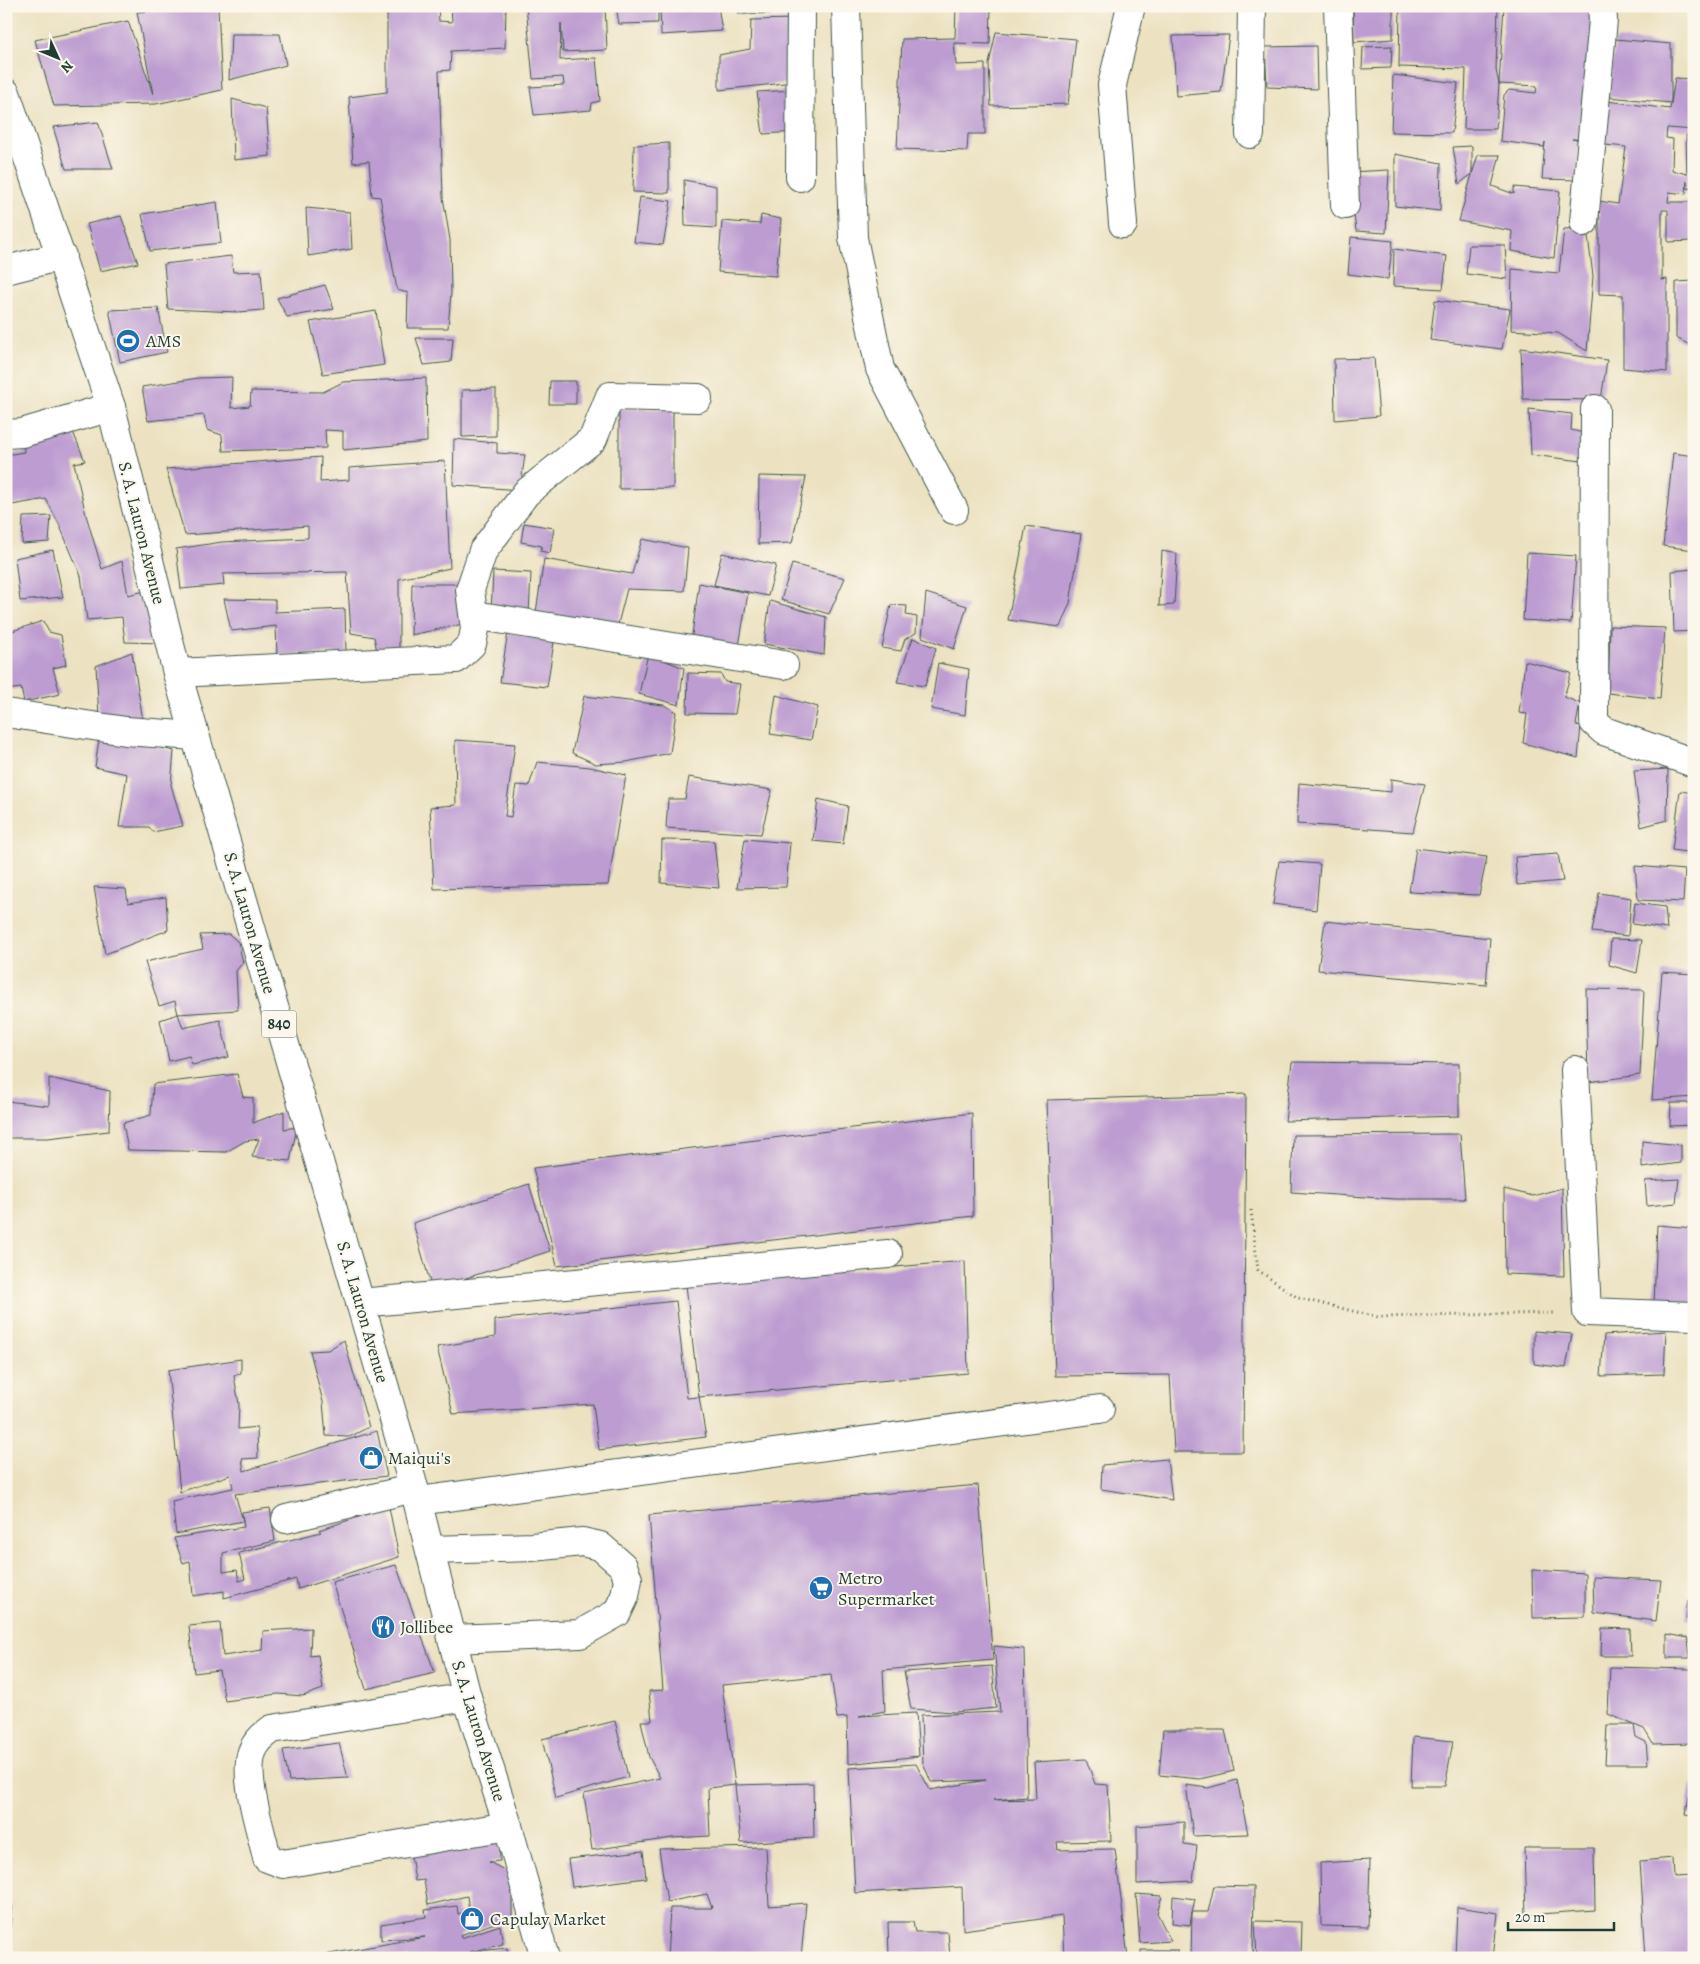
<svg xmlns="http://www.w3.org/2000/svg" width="1700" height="1964" font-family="Alegreya,serif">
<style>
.building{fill:#bd9dd1}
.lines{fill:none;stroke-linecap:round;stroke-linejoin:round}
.minor-casing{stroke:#3e5649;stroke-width:30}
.highway-casing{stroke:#3e5649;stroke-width:30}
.path{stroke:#3e5649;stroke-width:3;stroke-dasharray:1 4;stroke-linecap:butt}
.minor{stroke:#fff;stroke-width:28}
.highway{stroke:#fff;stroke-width:28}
.labels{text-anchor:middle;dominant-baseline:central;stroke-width:4;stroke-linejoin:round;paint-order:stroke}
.shield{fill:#fbf7ec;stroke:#61756b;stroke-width:1}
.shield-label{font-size:16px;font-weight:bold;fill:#1f3d34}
.poi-label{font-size:18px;fill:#1f3d34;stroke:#fbf7ec;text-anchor:start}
.street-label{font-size:18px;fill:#1f3d34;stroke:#fbf7ec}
</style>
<rect width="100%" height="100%" fill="#fbf7ec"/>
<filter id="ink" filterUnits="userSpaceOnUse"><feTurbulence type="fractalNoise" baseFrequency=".02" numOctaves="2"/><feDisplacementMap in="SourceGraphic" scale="10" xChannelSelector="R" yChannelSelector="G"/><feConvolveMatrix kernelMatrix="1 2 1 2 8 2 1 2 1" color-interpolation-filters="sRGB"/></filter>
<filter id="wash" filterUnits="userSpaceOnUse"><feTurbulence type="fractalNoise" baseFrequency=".0096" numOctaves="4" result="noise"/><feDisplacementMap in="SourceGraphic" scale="20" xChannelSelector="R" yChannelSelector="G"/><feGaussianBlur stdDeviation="1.12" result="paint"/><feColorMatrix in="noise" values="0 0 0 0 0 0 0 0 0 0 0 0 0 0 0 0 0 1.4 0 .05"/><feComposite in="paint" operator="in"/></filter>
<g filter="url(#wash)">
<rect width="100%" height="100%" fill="#ece2c1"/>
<g id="blocks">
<path class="building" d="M387,6H438L439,21L452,22L451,6H506L505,48L451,51L450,70L439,71L443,197L450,240L451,293L448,328H407L408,293L397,290L380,197L372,196L369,161L353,163L349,97L387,92Z
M526,6H605L607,50L563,52L561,23L560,60L596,58L600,101L592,103L591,110L534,115L530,87L564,85L563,77L533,79Z
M616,6H658V23L619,24Z
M660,6H718L722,31L661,35Z
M740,6H796V13L739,14Z
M956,6H991L990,44L954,43L956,65L985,64V134H968L967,151L897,149L902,39L955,38Z
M1353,6H1393V39L1354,42Z
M1400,6H1498L1496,70L1499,84L1496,129H1464L1466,69L1399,67Z
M1504,6H1600L1587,140L1572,139L1579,140L1577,180L1542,179L1545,142L1544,147L1500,141L1504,95L1509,90L1536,93L1537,86L1499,84Z
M218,7L222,90L156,104L54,106L35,40L128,21L153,94L137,12Z
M796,19L794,82L719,90V55L750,49L751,20Z
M996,32L1076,39L1068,104L991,106L989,64Z
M231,34H280L286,65L229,80Z
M1229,35L1221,92L1176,96L1173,36Z
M1615,39L1671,44V103L1609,97Z
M1316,46L1317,89L1267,87L1265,47Z
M1392,46L1391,68L1362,69L1363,47Z
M1393,75L1458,83L1452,133L1391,132Z
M1675,78L1694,79V130L1667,128L1666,138L1673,139L1672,170L1687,174L1686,135L1694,136V189L1687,188V181L1686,194L1669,192L1668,202H1694V241L1668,242V210H1662V280L1667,279V372L1623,368V295L1599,294V201L1618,204L1626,147L1605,145L1607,101L1670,109Z
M796,90V132L763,134L757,92Z
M232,99L266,108L270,156L234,160Z
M98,122L113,169H66L53,127Z
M669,143V193L633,192L634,145Z
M1472,146V174L1478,155H1500L1492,186L1514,194V187L1560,191L1554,258L1511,251L1512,231L1459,221L1472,174L1459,184L1453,147Z
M1395,154L1441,163L1440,211L1395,206Z
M1389,170L1386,233L1356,231L1349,172Z
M684,180L716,186V228L685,226Z
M640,197L671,201L663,245L634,242Z
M217,202L221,243L150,251L142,214Z
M306,208L350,212L352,249L308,256Z
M761,215L781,219L776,276L718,272L722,221L760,224Z
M121,216L138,263L100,271L87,224Z
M1587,228L1593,276L1587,351L1558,333L1511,330L1512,269L1559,273L1564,229Z
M1351,237L1393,241L1388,279L1348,274Z
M1469,245H1505L1507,279L1466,274Z
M1394,249L1447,256L1443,289L1393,286Z
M231,256L233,272L261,271L264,310L238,312L168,309L164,264Z
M1694,281V347L1676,338V282Z
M325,285L334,309L287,317L277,298Z
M1435,300L1510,309L1502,349L1430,340Z
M158,308L167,352L120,362L109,310Z
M376,311L384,365L323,374L310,322Z
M416,338H453L451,362L424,365Z
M1521,348L1607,360L1601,400L1523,399Z
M1374,358L1379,416L1335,420L1334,359Z
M232,377L231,408L250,406L251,391L323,392L343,382L426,378L427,442L343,450V431L325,430L326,448L223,451L222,435L207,430L204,415L148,421L142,387L198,378Z
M550,381H576V404H549Z
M496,389V436L462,437V390Z
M619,409H673V488L619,489Z
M1529,409L1572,414L1571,430L1583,433L1582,461L1531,455Z
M73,432L85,461L74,463L86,515L102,569L122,561L128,595L149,590L163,643L125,642L122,617L87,620L81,576L59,524L46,499L6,506V455L24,452L23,441Z
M454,439L497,443V453L525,455L520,490L453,485Z
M1673,453L1694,456V550L1663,546Z
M321,457L320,482L349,480V468L445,461L450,568L399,579V660L379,661L374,637L351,633L347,572L223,574L224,585L181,589L176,549L222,542L308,538V526L185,535L166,469Z
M759,476L806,477L792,543L758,544Z
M51,516L49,542L22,544L23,517Z
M524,523L554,528L550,553L540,551L542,546L521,542Z
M1026,526L1081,534L1070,603L1060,627L1008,620Z
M642,539L688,548L684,591L627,589L618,624L535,619L544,559L632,574Z
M53,550L63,597L20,601L15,558Z
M1162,551L1177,554L1174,605L1159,606Z
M722,553L776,565L768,596L714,585Z
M1527,553L1576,556L1571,623L1523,620Z
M792,564L845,578L829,614L781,600Z
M1694,569V631L1674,632L1672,571Z
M493,571L531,573L529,614L491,613Z
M699,583L748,593L739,646L691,642Z
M412,584H459L463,624L411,635Z
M926,593L967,606L954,649L922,637Z
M224,599L275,600V612L345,609L346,653L277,655L276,626L231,631Z
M770,601L826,617L824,655L764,644Z
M891,605L907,606L906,615L917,617L916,633L905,639L901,651L882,648Z
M43,621L49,632L61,635L66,665L53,668L60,694L24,702L21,688L6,690V633Z
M1610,626L1665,628L1660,699L1608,693Z
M508,632L554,642L547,687L500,682Z
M913,638L936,648L925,686L897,682Z
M132,652L143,721L99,717L96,666Z
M648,654L684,668L679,705L639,694Z
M1525,661L1571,673L1564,697L1580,703L1576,725L1581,726L1578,758L1523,743L1527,714L1519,713Z
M938,663L969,669L965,715L931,709Z
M688,673L721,674L725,682L740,684L735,714L687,713Z
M776,695L818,707L811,740L770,734Z
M584,696L664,705L676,712L670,753L626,762L596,764L572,753Z
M100,732L174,751L171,785L183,826L153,832L149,827H119L127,774L95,767Z
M455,740L515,744L505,816L511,817L516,785L529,786L537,762L590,767L626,775L608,885L434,889L430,807L456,805Z
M1668,769L1667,820L1641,827L1634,771Z
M689,777L772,790L761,834L666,828L668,799H685Z
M1391,779L1425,784L1413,832L1297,824L1299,783L1391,792Z
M1680,791L1694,793V853L1672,850Z
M818,799L848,806L843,844L813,841Z
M745,839L790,843L786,887L737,888Z
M662,840L714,841L719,888L661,883Z
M1416,848L1487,857L1479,895L1409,892Z
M1558,854L1563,881L1517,885L1515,857Z
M1279,861L1320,864L1316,910L1273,904Z
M1635,866L1685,870L1683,902L1638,900Z
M94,887L126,889L128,903L166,897L168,930L105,954Z
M1599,893L1631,898L1628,936L1592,932Z
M1635,903L1665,907L1667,929L1632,924Z
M1325,921L1490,938L1486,985L1318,970Z
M229,934L238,942L243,962L236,971L238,1010L178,1014L175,1001L159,1006L145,962L203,949L200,935Z
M1611,939L1642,940L1637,973L1609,965Z
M1662,972L1694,974V1097L1652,1100Z
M1586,989L1644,990L1640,1075L1588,1082Z
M178,1014L183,1028L220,1020L229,1057L192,1065L189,1056L169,1061L160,1020Z
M1292,1062L1459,1064V1116L1285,1121Z
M237,1074L243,1097L253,1098V1123L284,1111V1129L297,1127L290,1161L252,1157L259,1139L245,1141L226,1152L128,1150L123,1123L151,1115L153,1084Z
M49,1078L110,1091L109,1131L48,1138H8L6,1101L49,1106Z
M1246,1094L1243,1452H1174L1170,1375L1055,1376L1047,1100Z
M1671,1103H1694V1125L1670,1126Z
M972,1113L973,1216L557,1266L533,1168Z
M1460,1134L1465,1199H1396L1291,1192L1293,1135Z
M1642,1141L1681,1145V1163L1642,1168Z
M1679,1179L1676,1203L1647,1206L1645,1181Z
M529,1184L550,1251L432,1289L413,1223Z
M1562,1188L1564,1276L1505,1274L1504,1189L1533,1196Z
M1657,1225L1694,1228V1314L1654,1306Z
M965,1261L968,1373L699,1397L686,1285Z
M676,1301L687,1398L699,1397L706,1437L599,1450L593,1404L453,1414L437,1347L495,1337V1320Z
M1534,1331L1572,1334L1566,1368L1534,1364Z
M1666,1331L1664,1374L1601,1376L1604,1335Z
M344,1340L369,1427L349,1437L326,1436L323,1402L310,1351L328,1350Z
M241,1359V1373L234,1376L239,1404L238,1429L257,1427L258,1458L242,1459L244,1471L377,1431L387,1476L235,1494L243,1521L242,1512L270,1508L275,1541L223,1553V1572L237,1570L239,1581L245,1579L239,1553L321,1532L319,1530L389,1507L399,1557L298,1589L296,1579L224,1598V1591L193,1596L190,1561L183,1563L174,1538L244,1527L243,1521L176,1534L172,1501L233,1488L230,1475L180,1492L168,1370Z
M1167,1459L1172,1500L1101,1489L1102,1465Z
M978,1485L993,1660L883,1670L885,1711L859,1716L916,1713L919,1756L848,1764L847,1717L837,1718L831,1675L722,1685L735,1785L708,1788L710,1836L672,1838L592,1850L584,1794L660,1778L649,1757L641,1721H652L649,1691L663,1690L649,1515Z
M396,1565L435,1673L366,1689L332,1582Z
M1532,1570L1585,1573V1617L1533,1618Z
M1593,1577L1661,1580L1656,1621L1594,1613Z
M1688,1600H1694V1623L1686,1619Z
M220,1623L223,1656L262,1650L263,1631L311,1628L310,1656L318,1655L323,1689L303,1696L278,1694L225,1701L219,1670L194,1673L189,1626Z
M1602,1628L1630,1629L1631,1656H1601Z
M1667,1634L1688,1638L1690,1658H1667Z
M994,1646L1024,1649L1027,1797L993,1800L1036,1799L1034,1762L1086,1759L1095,1784L1108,1785L1111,1841L1057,1842L1058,1850L1115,1849L1128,1958H1064L1062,1916L963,1930L962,1887L855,1893L849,1768L916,1764L930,1790L986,1780L931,1782L923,1763L921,1715L1000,1712Z
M992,1666L996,1708L955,1712L911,1709L904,1672Z
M1610,1667L1691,1669V1743L1653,1744L1644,1729L1608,1714Z
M615,1721L628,1777L556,1798L542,1739Z
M1607,1725H1634L1636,1737L1646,1742L1648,1764H1605Z
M1163,1730H1225L1234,1771L1200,1779L1159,1775Z
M1413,1737L1453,1741L1445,1786H1411Z
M339,1743L348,1778L289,1781L283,1750Z
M1237,1780L1248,1834L1193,1836L1186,1785L1208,1788Z
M813,1783L814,1838L741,1843L735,1785Z
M1691,1784H1694V1815L1686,1814Z
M1184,1822V1844L1197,1846L1193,1881L1137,1884V1826Z
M499,1838L500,1861L489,1862L512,1874V1920L492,1924L460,1935L461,1938L500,1925L503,1944L470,1952L507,1948L509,1958H307L425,1937L381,1940V1924L426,1917L425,1910L457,1906L458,1914L469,1911L467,1896L428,1905L424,1880L415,1881L411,1855Z
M766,1847L769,1906L806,1903L801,1958H667L670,1908H712L707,1894L667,1902L659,1849Z
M1524,1848H1594L1595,1910L1526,1915Z
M643,1851L646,1878L572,1887L568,1859Z
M1673,1858L1674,1877L1694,1876V1957L1646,1958L1640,1861Z
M1370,1860L1368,1927L1321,1926L1320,1863Z
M1214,1886L1254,1887L1253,1958H1191L1192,1912L1190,1925L1172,1923L1173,1896L1195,1899L1192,1912H1208Z
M1136,1894L1162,1896L1157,1913L1171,1941L1140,1943Z
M6,1905H12L10,1929H6Z
M1457,1907L1498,1913L1493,1958H1455Z
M1255,1921L1302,1922L1301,1958H1257Z
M888,1922H913L915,1932H948L950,1958H889Z
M1141,1950H1178L1179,1958H1141Z"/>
</g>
</g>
<g filter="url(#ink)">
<use href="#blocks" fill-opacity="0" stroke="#3e5649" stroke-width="1"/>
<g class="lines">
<g class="minor-casing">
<path id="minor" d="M846,6L853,238L880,369L954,510
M1338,6L1345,205
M1250,134L1252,6
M800,177L801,6
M1584,222L1603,20L1602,6
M1123,224L1112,85L1131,6
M6,270L62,256
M1595,409L1594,722L1604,731L1694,763
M6,434L22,433L111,407
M474,615L784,665
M177,673L456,659L472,644L475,629L470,590L483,551L526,493L593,439L610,396L698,398
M6,713L126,731L195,736
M1575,1070L1587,1312L1694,1316
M360,1303L888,1254
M418,1501L1100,1409
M286,1519L414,1488
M430,1550L532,1547L582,1542L600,1546L623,1566L628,1579L625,1596L617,1613L580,1634L452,1639
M467,1697L272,1729C264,1735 256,1741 252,1752C243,1779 261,1830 267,1858L283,1864L508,1826"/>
</g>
<g class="highway-casing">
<path id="highway" d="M6,93L111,407L177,673L414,1488L467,1697L508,1826L545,1958"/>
</g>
<path class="path" d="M1251,1210L1258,1270L1298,1298L1378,1317L1554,1313"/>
<use href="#minor" class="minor"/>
<use href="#highway" class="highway"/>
</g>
</g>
<defs>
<g id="stadium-disc" transform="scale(1.25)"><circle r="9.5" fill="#1f6fb2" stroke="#fbf7ec"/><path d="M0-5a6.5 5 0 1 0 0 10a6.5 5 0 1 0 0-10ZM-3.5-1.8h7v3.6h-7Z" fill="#fff"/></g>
<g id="shop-disc" transform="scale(1.25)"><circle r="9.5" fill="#1f6fb2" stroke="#fbf7ec"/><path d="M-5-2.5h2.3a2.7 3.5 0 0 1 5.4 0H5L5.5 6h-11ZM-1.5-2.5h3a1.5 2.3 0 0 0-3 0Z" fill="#fff"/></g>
<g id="supermarket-disc" transform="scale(1.25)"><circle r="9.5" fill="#1f6fb2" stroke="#fbf7ec"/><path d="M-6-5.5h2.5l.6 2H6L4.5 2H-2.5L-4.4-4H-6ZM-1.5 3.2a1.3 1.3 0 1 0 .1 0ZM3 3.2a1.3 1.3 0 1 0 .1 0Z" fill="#fff"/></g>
<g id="restaurant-disc" transform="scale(1.25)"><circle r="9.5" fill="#1f6fb2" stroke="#fbf7ec"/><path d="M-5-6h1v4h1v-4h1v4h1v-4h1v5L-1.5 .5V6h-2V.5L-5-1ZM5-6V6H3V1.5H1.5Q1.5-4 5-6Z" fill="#fff"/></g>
</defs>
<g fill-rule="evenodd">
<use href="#stadium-disc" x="128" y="341"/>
<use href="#shop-disc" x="371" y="1458"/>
<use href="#supermarket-disc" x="821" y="1588"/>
<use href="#restaurant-disc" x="383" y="1627"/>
<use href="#shop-disc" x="472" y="1919"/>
</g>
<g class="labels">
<rect class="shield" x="261.5" y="1010.5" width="35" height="27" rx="4"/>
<g class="shield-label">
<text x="279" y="1024">840</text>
</g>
<g class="poi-label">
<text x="146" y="341">AMS</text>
<text x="388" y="1458">Maiqui's</text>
<text x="838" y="1578">Metro<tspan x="838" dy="21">Supermarket</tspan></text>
<text x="400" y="1627">Jollibee</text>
<text x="490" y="1919">Capulay Market</text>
</g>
<g class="street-label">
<text transform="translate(142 533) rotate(76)">S. A. Lauron Avenue</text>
<text transform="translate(250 923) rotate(74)">S. A. Lauron Avenue</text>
<text transform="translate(363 1312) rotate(74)">S. A. Lauron Avenue</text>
<text transform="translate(479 1731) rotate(73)">S. A. Lauron Avenue</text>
</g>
</g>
<rect width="1700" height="1964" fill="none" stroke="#fbf7ec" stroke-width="25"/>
<g transform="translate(58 58) rotate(134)" stroke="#fbf7ec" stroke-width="4" paint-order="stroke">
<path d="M0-4L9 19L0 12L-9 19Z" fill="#1f3d34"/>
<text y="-8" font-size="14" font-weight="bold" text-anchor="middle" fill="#1f3d34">N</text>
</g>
<path d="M1508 1922v8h106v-8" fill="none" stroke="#1f3d34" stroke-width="2.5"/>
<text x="1515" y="1922" font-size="15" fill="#1f3d34" stroke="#fbf7ec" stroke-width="4" paint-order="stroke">20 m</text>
</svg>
